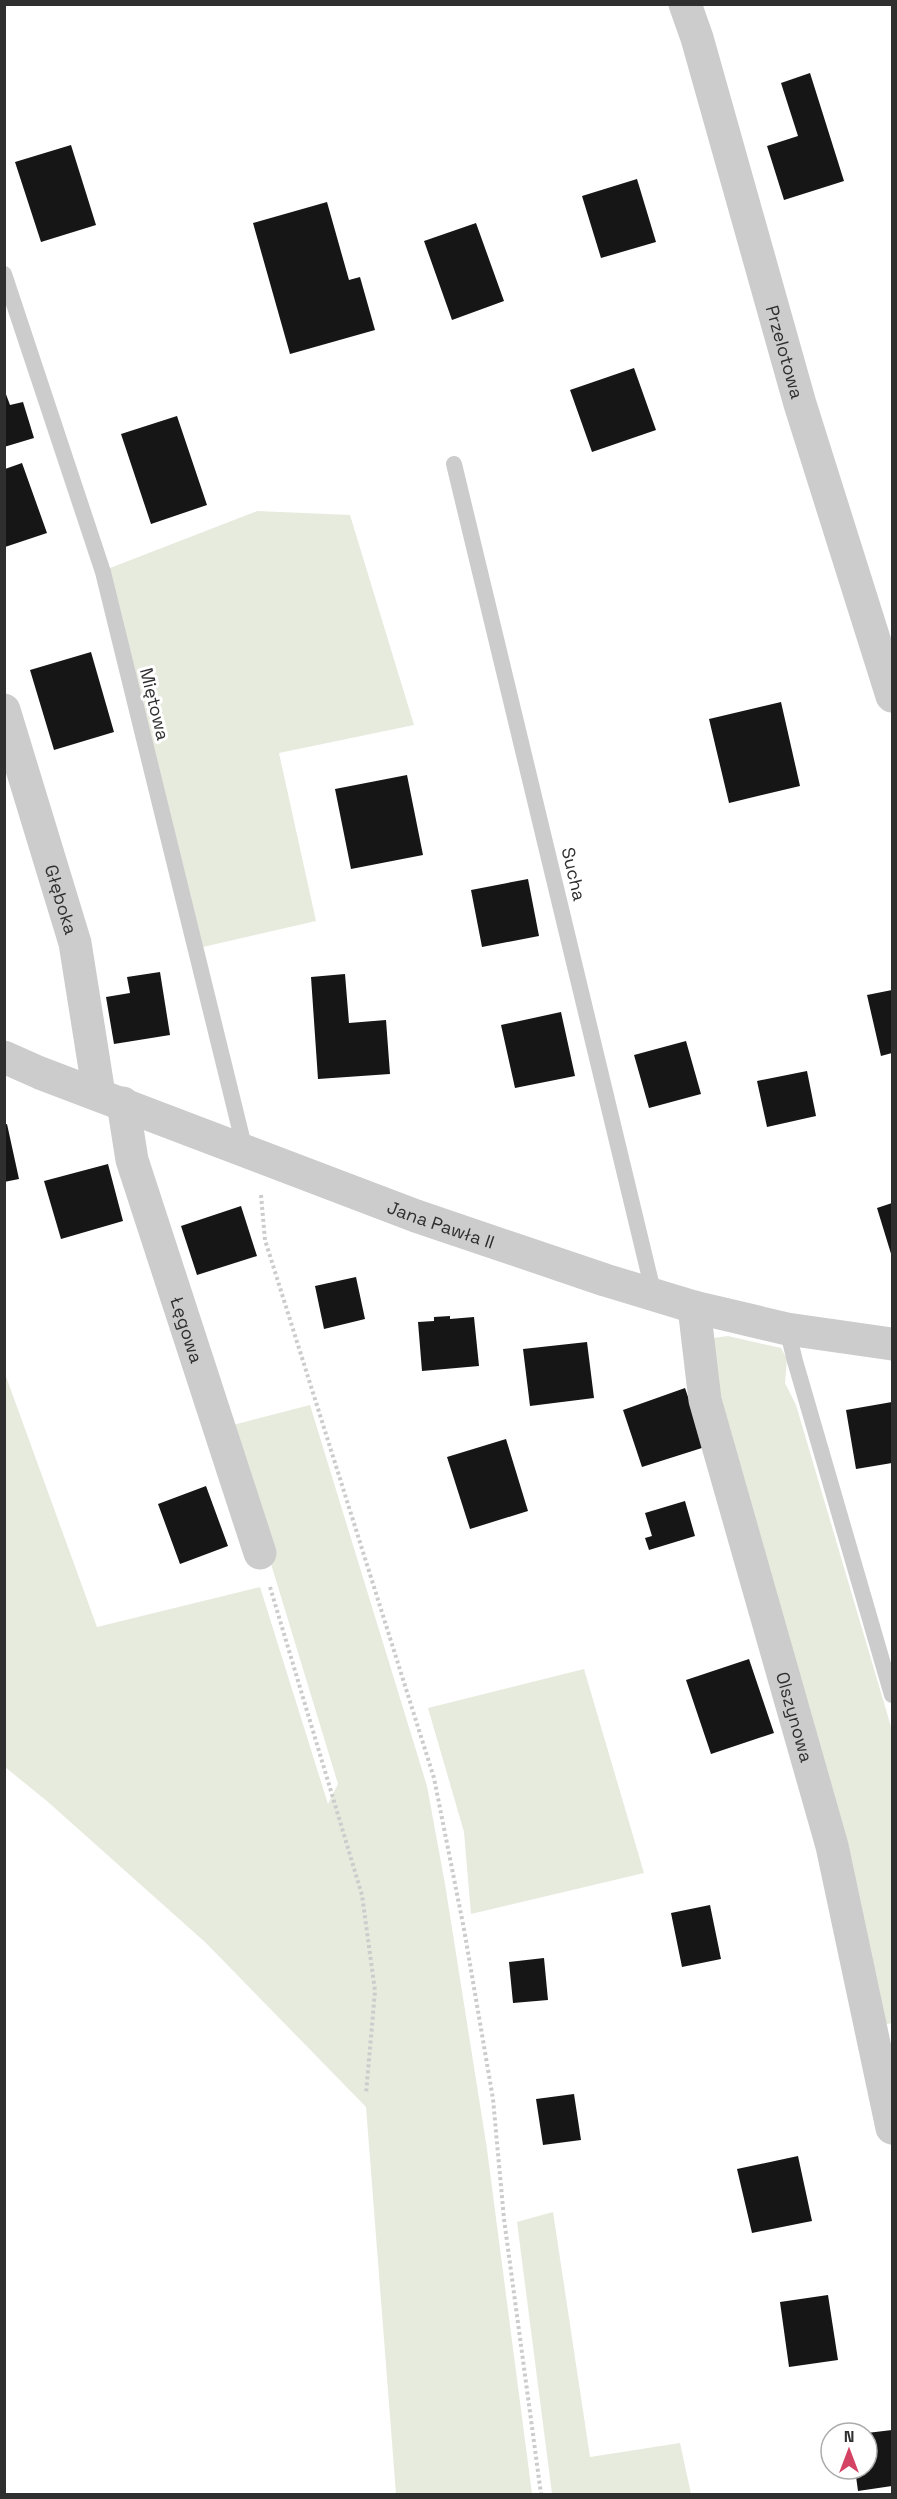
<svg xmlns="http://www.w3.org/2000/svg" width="897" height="2499" font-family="'Space Grotesk',sans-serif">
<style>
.green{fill:#e7ebde}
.building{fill:#161616}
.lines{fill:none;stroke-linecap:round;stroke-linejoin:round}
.path{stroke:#ccc;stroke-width:4;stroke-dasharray:3 3;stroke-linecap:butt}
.service{stroke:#ccc;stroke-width:16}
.minor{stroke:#ccc;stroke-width:33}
.tertiary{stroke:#ccc;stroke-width:33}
.labels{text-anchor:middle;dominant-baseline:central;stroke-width:6;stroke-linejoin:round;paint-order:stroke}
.street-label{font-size:18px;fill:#2f2f2f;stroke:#fff}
</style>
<rect width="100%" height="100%" fill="#fff"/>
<path class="green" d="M257,511L350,515L414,725L279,753L316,921L203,947L110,568Z
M728,1336L781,1348L787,1359L785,1383L796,1405L892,1730V2023L883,2025L713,1399V1338Z
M4,1371L97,1627L260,1587L328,1804L338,1784L229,1426L310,1405L427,1786L445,1884L487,2149L532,2494H396L366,2107L206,1943L48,1802L5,1767Z
M584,1669L644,1873L471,1914L464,1832L428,1708Z
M553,2212L590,2457L680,2443L691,2494H552L517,2222Z"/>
<path class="building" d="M810,73L844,181L784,200L767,146L798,136L781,83Z
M71,145L96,225L41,242L15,162Z
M637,179L656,242L601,258L582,196Z
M327,202L349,280L360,277L375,330L290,354L253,223Z
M476,223L504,301L452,320L424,241Z
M634,368L656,430L592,452L570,390Z
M4,389L10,405L23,402L34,438L4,447Z
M177,416L207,505L151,524L121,434Z
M22,463L47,533L5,547V469Z
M91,652L114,732L54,750L30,670Z
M781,702L800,786L729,803L709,719Z
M407,775L423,855L351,869L335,789Z
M528,879L539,936L482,947L471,890Z
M160,972L170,1035L114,1044L106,997L130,993L127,977Z
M345,974L349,1023L386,1020L390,1074L318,1079L311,977Z
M892,990V1053L881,1056L867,995Z
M561,1012L575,1076L515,1088L501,1025Z
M686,1041L701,1094L649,1108L634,1055Z
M807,1071L816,1116L767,1127L757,1081Z
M7,1124L19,1179L4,1182V1125Z
M108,1164L123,1221L61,1239L44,1181Z
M892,1203V1257L877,1208Z
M241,1206L257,1256L197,1275L181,1226Z
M356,1277L365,1319L324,1329L315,1286Z
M450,1316V1319L474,1317L479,1366L422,1371L418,1322L434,1321V1317Z
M587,1342L594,1398L530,1406L523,1349Z
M685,1388L705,1447L642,1467L623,1410Z
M892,1402V1463L856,1469L846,1410Z
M506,1439L528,1511L470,1529L447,1457Z
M206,1486L228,1546L180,1564L158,1504Z
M685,1501L695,1536L649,1550L645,1538L652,1536L645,1513Z
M749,1659L774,1733L711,1754L686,1680Z
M710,1905L721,1959L682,1967L671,1913Z
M544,1958L548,2000L513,2003L509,1962Z
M574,2094L581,2140L543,2145L536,2099Z
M798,2156L812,2221L752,2233L737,2169Z
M828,2295L838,2360L789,2367L780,2302Z
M892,2430V2486L858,2491L855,2469H867V2433Z"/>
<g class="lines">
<path class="path" d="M261,1195L265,1240L434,1778L464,1929L493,2099L504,2219L541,2494
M270,1587L362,1895L375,1991L366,2094"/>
<path class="service" d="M4,274L103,572L245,1150
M454,464L654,1295
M787,1329L795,1361L892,1695"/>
<g class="minor">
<path id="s1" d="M685,4L697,38L800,404L892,696"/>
<path id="s2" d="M4,710L75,943L99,1094"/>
<path id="s3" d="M123,1103L132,1160L260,1553"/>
<path id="s4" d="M694,1307L705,1400L832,1846L892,2128"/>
</g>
<path class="tertiary" id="s5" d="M4,1057L40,1073L416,1216L605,1280L694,1307L787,1329L892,1344"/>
</g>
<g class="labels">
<g class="street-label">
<text stroke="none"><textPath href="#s1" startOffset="362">Przelotowa</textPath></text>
<text transform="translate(155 704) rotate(76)">Miętowa</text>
<text transform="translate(574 874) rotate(77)">Sucha</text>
<text stroke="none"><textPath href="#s2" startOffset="198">Głęboka</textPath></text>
<text stroke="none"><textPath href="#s5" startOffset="468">Jana Pawła II</textPath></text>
<text stroke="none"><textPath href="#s3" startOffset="236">Łęgowa</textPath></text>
<text stroke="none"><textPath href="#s4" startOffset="423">Olszynowa</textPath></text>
</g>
</g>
<rect width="897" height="2499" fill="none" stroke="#2f2f2f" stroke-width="12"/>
<g transform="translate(849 2451)"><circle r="28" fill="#ffffff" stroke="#acacac" stroke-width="1.5"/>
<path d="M0-4.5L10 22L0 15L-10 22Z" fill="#d44363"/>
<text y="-9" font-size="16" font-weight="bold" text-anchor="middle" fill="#2f2f2f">N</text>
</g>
</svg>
